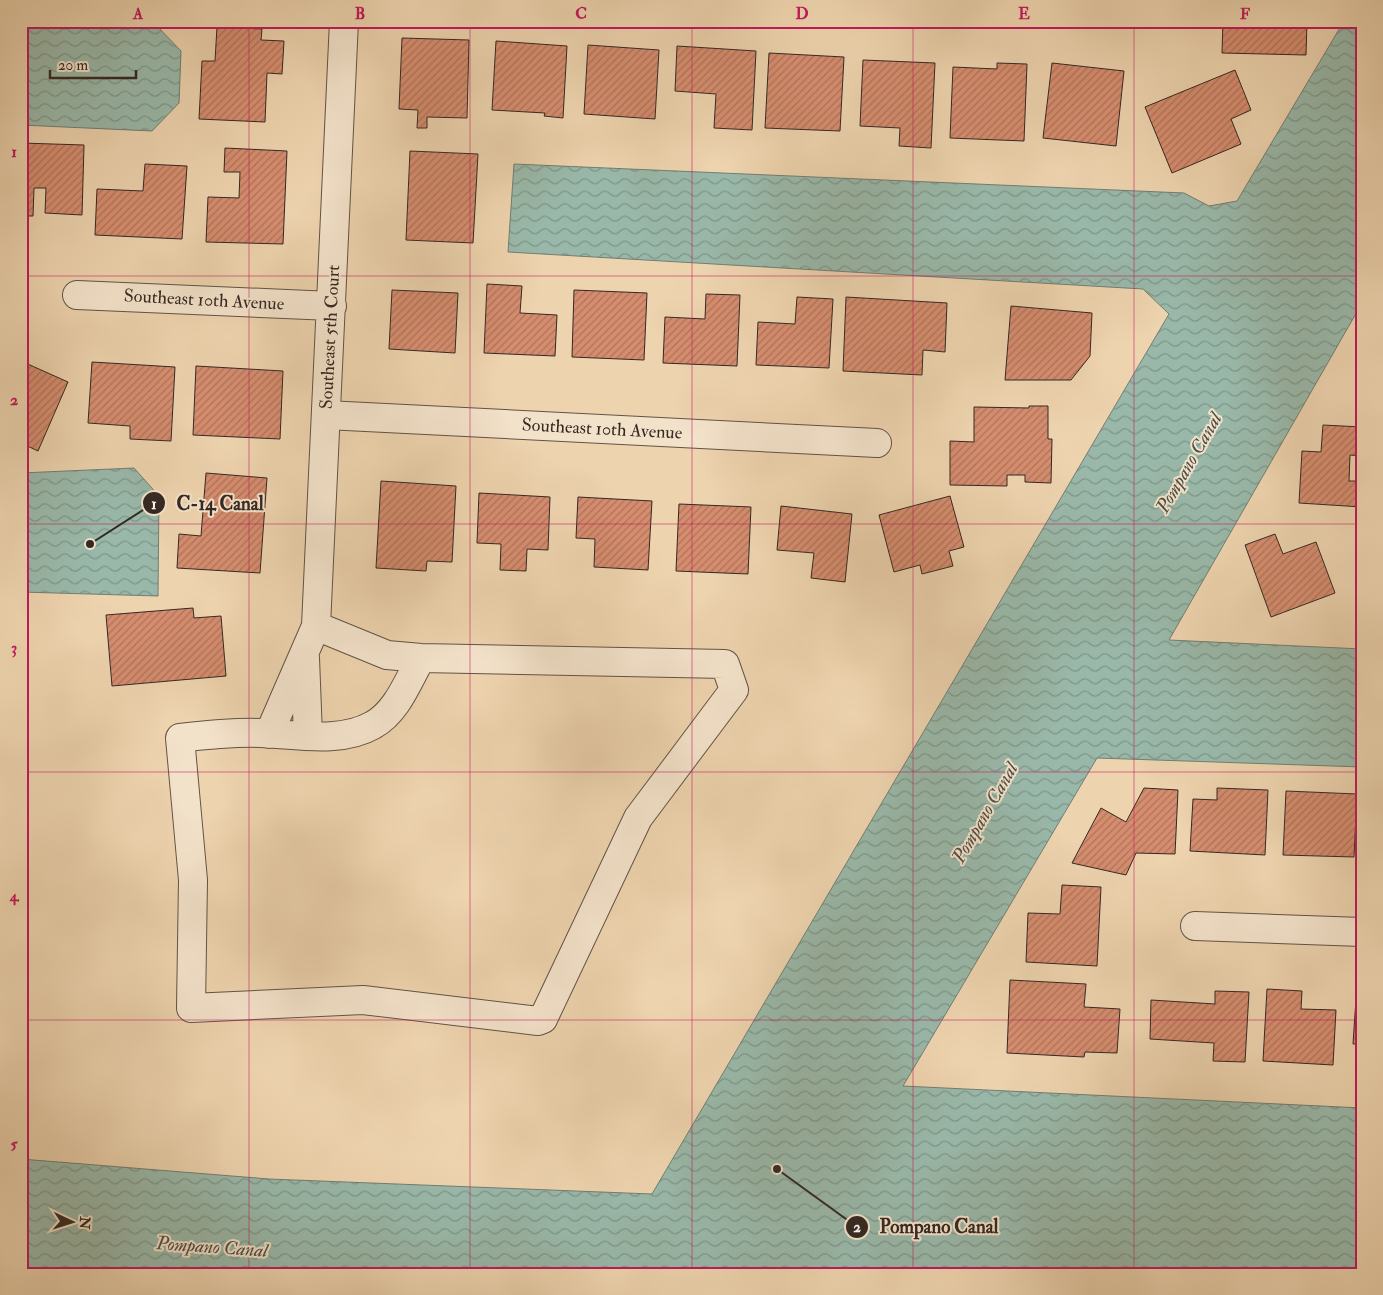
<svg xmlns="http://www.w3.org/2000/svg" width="1383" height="1295" font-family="'IM FELL Double Pica',serif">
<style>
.water{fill:url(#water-waves);stroke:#717e73}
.building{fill:url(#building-hatch);stroke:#342823}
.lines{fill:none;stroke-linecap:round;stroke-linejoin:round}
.minor-casing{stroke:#625346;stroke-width:30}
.minor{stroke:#f3e2ca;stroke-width:28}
.grid{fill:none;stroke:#c2185b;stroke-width:1;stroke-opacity:0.55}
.labels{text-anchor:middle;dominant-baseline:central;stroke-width:4;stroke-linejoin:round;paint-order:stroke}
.street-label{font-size:18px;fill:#342823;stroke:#f3e2ca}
.water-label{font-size:19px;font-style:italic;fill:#4d4c44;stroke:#f3e2ca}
.leader{fill:none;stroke:#342823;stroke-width:2}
.callout-dot{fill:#342823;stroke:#f3e2ca;stroke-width:2}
.mark-label{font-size:15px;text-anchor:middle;font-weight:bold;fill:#fff}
.callout-label{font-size:19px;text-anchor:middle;font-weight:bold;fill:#342823;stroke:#f3e2ca;stroke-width:4;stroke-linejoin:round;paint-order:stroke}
.neatline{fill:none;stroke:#c2185b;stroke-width:2}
.grid-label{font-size:16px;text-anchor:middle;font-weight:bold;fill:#c2185b}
</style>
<defs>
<pattern id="water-waves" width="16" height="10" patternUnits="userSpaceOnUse" patternTransform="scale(1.25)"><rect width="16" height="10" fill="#99b8a9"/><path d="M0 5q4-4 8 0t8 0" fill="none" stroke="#7e9689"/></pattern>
<pattern id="building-hatch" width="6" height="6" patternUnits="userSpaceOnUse" patternTransform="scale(1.25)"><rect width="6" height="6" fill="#d68d6f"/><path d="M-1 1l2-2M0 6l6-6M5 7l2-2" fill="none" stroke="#ae735b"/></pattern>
</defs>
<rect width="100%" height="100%" fill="#edd3ae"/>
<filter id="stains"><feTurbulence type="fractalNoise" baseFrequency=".004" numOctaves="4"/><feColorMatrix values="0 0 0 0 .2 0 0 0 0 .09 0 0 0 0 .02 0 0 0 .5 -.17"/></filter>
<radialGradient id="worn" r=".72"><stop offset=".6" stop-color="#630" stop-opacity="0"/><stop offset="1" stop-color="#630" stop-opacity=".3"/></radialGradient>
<path class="water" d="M21,21L155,24L181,51L179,103L152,131L21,125Z
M1344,21H1362V303L1169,640L1362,649V767L1097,758L903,1086L1362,1108V1274H945L902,1272L901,1274H21V1159L269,1179L652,1194L1169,314L1143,289L508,252L514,164L1184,193L1209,206L1237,201Z
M134,468L159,496L158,596L21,592V473Z"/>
<path class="building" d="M1223,21H1307L1306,55L1222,53Z
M217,27L262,29L261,40L284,41L282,74L267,73L265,122L199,119L202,61H215Z
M402,38L469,40L467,118L427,117V128H417L418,110L399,109Z
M496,41L567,46L563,118L544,116L545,113L492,110Z
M588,45L659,50L655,119L584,114Z
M677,46L756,51L752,130L714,128L716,94L675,91Z
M769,53L844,57L840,131L765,128Z
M863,60L935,63L931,148L899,146L900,128L860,126Z
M997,63L1027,64L1024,141L950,138L953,67L997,69Z
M1052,63L1124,71L1116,146L1043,138Z
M1235,70L1251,110L1231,119L1241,144L1172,173L1145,107Z
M21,143L84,145L82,215L45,213L46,188H34L33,216H21Z
M225,148L287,151L283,244L206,242L208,197L239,198L240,172H224Z
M410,151L478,154L473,243L406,240Z
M145,164L187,166L182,239L95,235L97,189L143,191Z
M487,284L522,286L520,313L557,315L555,356L484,353Z
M392,290L458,293L455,353L389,349Z
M574,290L647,293L644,360L572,357Z
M706,294L740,295L737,366L663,363L665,317L705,319Z
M797,297L833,299L829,368L756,365L758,322L795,324Z
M846,297L947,303L945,352L923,350L922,375L843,371Z
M1011,306L1092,313L1090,356L1071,380H1005Z
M21,361L68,382L38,451L21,443Z
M92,362L175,367L171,441L130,439V426L88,423Z
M196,366L283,371L280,439L193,435Z
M1029,406H1048V439H1052L1051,483L1025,482V475H1007V486L950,485V441L974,442V407L1029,408Z
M1323,425L1362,427V456L1350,455L1349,481H1362V507L1299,503L1302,451L1321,452Z
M206,473L267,478L260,573L177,568L179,534L201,536Z
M381,481L456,486L452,562L427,561L426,571L376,568Z
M479,493L550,497L548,550L527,549L526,571L500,570L501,544L477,543Z
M950,496L964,547L949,551L953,566L922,574L920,565L894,572L879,515Z
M578,497L652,501L648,570L594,567L595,539L576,538Z
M679,504L751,507L748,574L676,571Z
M781,506L852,514L845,582L811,578L814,553L777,550Z
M1275,534L1283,554L1316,542L1335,593L1271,617L1245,545Z
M193,608L194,618L221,616L226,676L112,686L106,615Z
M1144,788L1178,790L1175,854L1136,853L1126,875L1072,863L1101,808L1126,822Z
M1217,788L1268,790L1265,855L1190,851L1193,799L1217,800Z
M1286,791L1357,794L1354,857L1283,855Z
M1062,885L1101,887L1097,966L1026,962L1028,913L1060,914Z
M1010,980L1086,984L1084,1007L1120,1009L1117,1053L1085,1052L1084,1057L1007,1053Z
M1267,989L1302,991L1301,1009L1336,1010L1333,1065L1263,1061Z
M1215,991L1249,992L1245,1062L1213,1061L1214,1043L1150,1039L1151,1000L1215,1004Z
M1356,999H1362V1044H1353Z"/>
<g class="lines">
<g class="minor-casing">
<path id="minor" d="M77,295L332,306
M326,415L877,443
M316,626L387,655L421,658L725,664L734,690L638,818L543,1019L538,1021L363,1000L191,1008L193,880L180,738C206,735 233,732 260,733C295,734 340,744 373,725C397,712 408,681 421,658
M305,658L308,736
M269,734L316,626L344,21
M1195,926L1362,932"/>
</g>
<use href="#minor" class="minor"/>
</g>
<path class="grid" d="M249,21V1274M470,21V1274M692,21V1274M913,21V1274M1134,21V1274M21,276H1362M21,524H1362M21,772H1362M21,1020H1362"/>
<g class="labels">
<g class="street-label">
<text transform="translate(204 300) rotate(3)">Southeast 10th Avenue</text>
<text transform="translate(330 337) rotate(-87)">Southeast 5th Court</text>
<text transform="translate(602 429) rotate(3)">Southeast 10th Avenue</text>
</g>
<g class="water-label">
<text transform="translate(1189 463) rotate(-60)">Pompano Canal</text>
<text transform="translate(985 813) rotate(-60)">Pompano Canal</text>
<text transform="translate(212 1247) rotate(4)">Pompano Canal</text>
</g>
</g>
<path class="leader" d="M90 544L154 503M777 1169L857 1227"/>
<g class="callout-dot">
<circle cx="90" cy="544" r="5"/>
<circle cx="777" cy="1169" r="5"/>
<circle cx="154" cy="503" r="12"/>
<circle cx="857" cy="1227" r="12"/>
</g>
<g class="mark-label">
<text x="154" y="509">1</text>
<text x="857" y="1232">2</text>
</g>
<g class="callout-label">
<text x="220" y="510">C-14 Canal</text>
<text x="939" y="1233">Pompano Canal</text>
</g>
<rect width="1383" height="1295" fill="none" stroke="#edd3ae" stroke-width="55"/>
<g transform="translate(72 1222) rotate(94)" stroke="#f3e2ca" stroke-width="4" paint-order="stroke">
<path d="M0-4L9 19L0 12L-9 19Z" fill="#342823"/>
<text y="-8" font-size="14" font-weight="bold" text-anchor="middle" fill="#342823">N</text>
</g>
<path d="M50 70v8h86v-8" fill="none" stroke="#342823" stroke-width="2.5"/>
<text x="58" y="70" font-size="15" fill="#342823" stroke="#f3e2ca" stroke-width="4" paint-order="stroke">20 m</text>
<rect x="28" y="28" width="1328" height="1240" class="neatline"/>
<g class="grid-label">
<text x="138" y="19">A</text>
<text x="360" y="19">B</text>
<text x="581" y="19">C</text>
<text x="802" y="19">D</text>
<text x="1024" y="19">E</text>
<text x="1245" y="19">F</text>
<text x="14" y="157">1</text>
<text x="14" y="405">2</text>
<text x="14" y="653">3</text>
<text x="14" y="901">4</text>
<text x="14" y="1149">5</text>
</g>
<rect width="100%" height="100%" filter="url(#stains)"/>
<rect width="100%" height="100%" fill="url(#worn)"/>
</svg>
